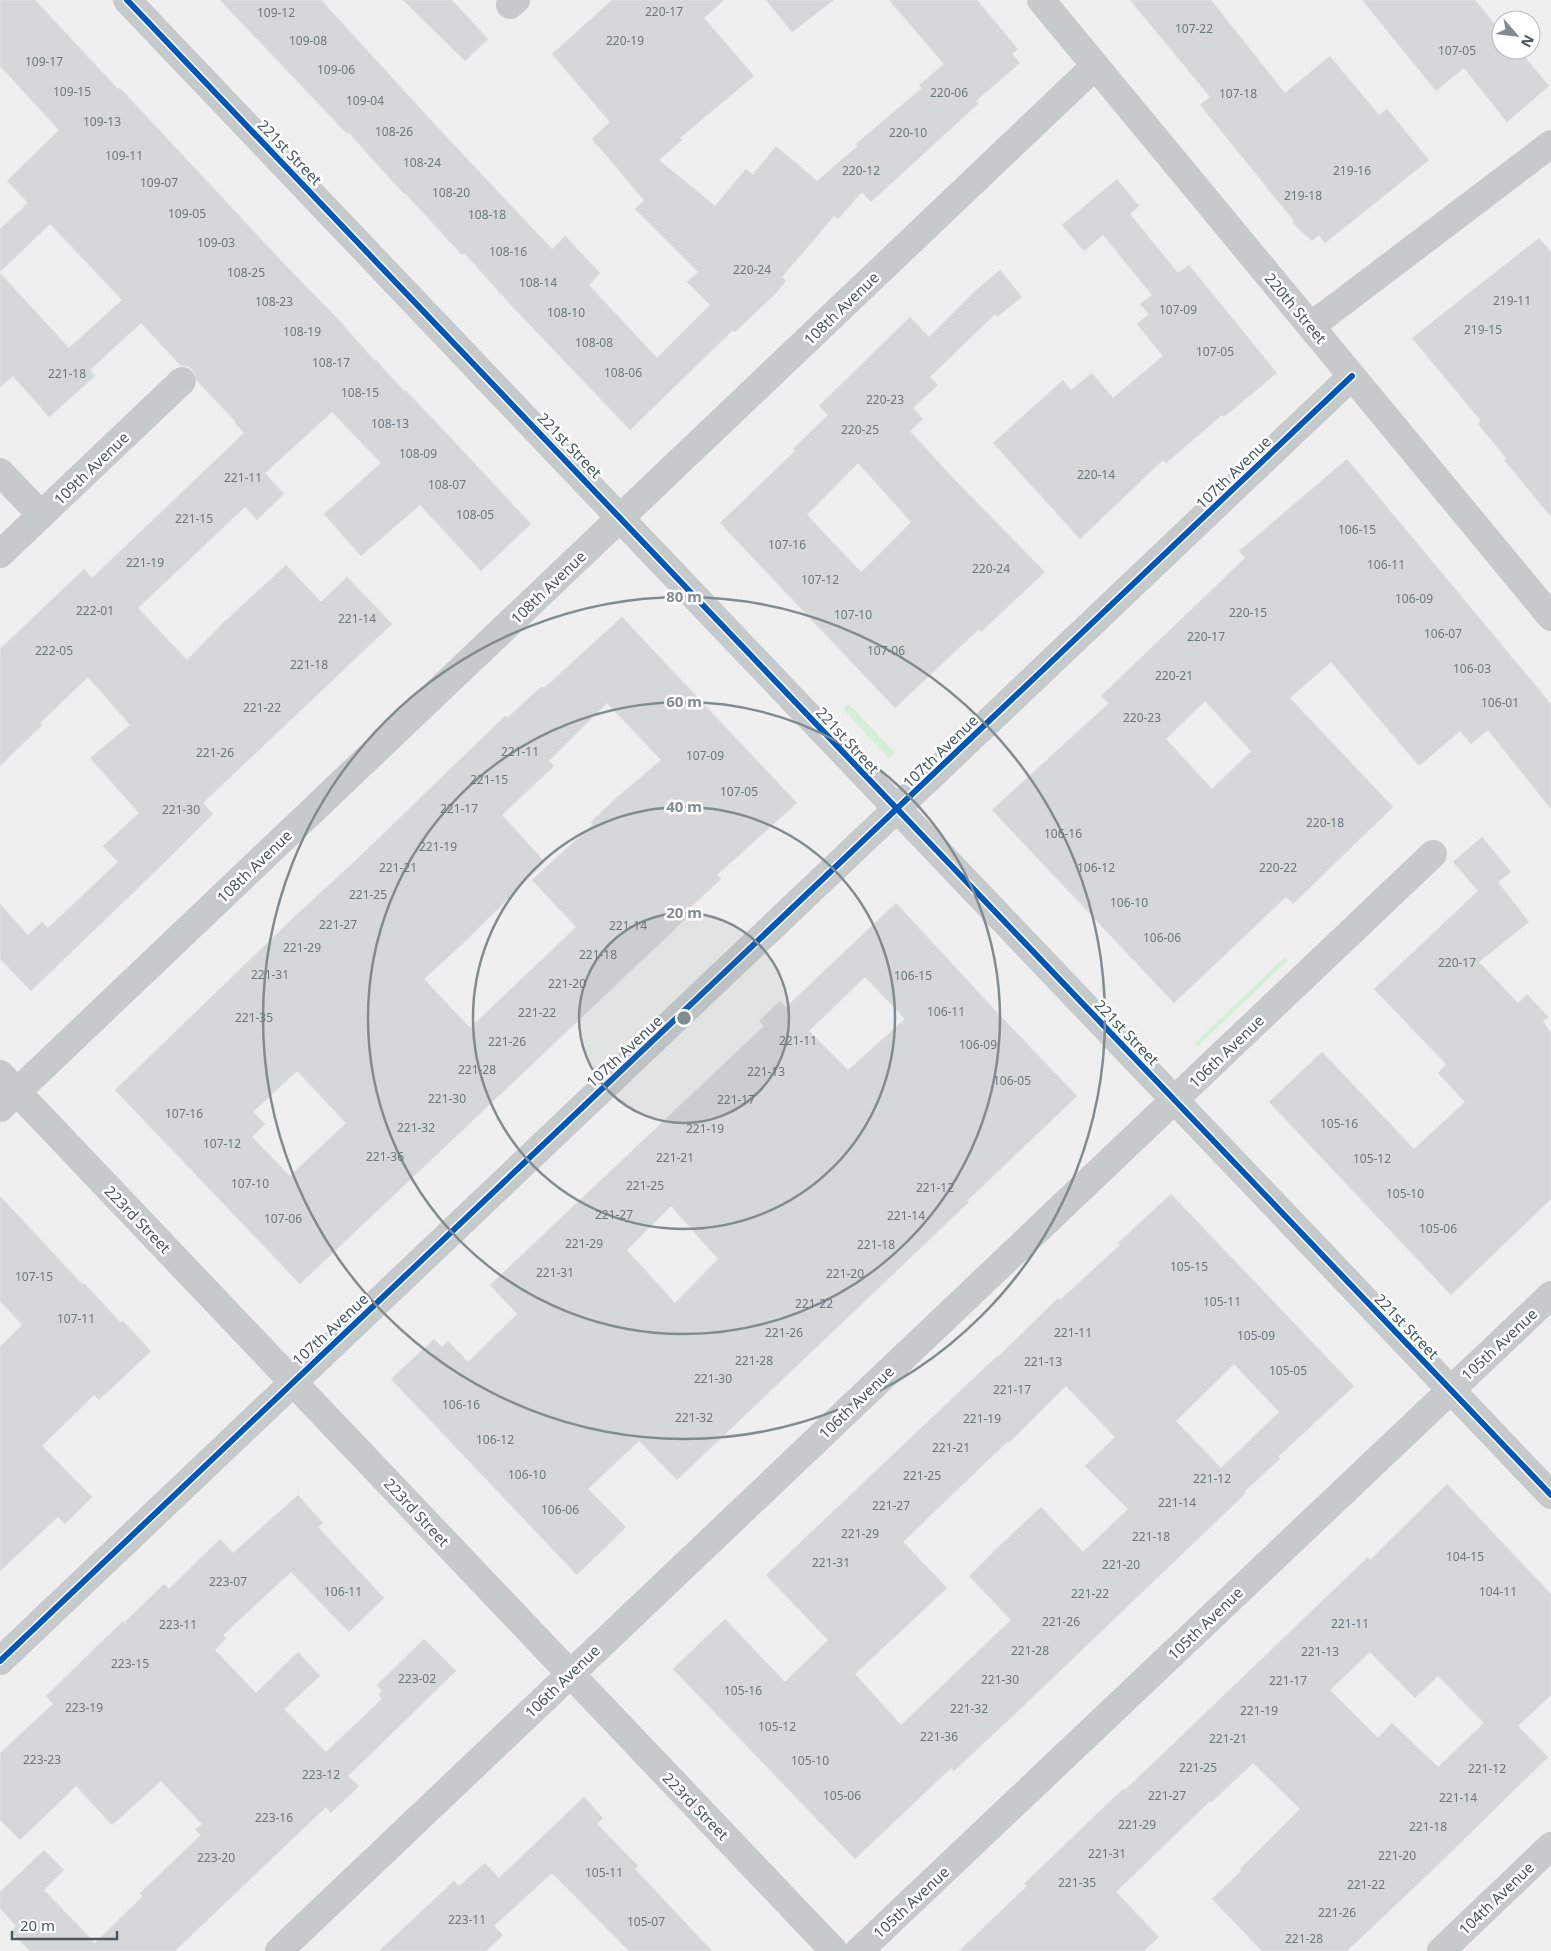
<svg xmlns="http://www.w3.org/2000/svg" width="1551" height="1951" font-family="'Noto Sans',sans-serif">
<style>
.green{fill:#d4eed7}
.building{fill:#d6d7d8;stroke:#e1e1e2;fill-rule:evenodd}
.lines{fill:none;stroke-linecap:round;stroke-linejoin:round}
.minor{stroke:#c7cacb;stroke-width:28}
.cycleway-casing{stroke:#fff;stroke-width:9}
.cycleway{stroke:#0057b8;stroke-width:6}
.ring{fill:none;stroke:#828c8f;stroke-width:2.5}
.labels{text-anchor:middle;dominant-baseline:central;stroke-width:5;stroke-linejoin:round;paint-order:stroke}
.number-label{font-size:12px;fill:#6c787c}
.street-label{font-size:15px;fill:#47575c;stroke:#fff}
.centre{fill:#828c8f;stroke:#fff;stroke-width:2.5}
.ring-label{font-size:15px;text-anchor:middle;font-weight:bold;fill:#828c8f;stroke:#fff;stroke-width:5;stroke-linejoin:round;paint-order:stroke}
</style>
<rect width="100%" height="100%" fill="#f0efef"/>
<path class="green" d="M849,704L895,753L889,759L843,709Z
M1285,957L1288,960L1198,1046L1195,1043Z"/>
<path class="building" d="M0,0H35L118,89L120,88L289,269L336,317L375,361L376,360L404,391L405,390L434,420L531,524L481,571L420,505L361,556L324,514L381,463L332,412L265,473L284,494L257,520L245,507L138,608L187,660L223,623L286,565L321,602L347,577L392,624L203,803L213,814L168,859L31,991L0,959V904L28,935L42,922L48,928L118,862L103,846L139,813L90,758L130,725L88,677L40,723L42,725L0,766V649L84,569L92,578L244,433L235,423L236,422L197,381L194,371L187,366H181L141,323L90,370L95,376L49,417L13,376L0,387V273L69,348L122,300L50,224L0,272V229L28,203L7,181L59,130L0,66Z
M220,0H321L440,130L552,249L565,236L600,273L589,285L657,358L710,305L687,282L698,272L635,209L644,200L592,139L610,122L552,54L612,0H724L704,18L754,76L680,138L682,140L659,160L715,206L746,169L753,175L776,146L817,181L858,146L856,144L922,88L919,85L944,64L889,0H977L1018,49L1012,54L1020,63L976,101L979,103L871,202L862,192L838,219L834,216L782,277L786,281L776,293L735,332L733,330L630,430L511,305L464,253L462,255L405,193L404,194L349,133L347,134Z
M403,0H452L488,39L465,61Z
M766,0H834L792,32Z
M1130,0H1211L1285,93L1330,56L1379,115L1387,109L1429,160L1325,243L1319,235L1312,241L1292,223L1294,221L1200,105L1210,97Z
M1362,0H1475L1501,32V50H1519L1549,86L1507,122L1464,68L1436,91Z
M1117,179L1139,206L1130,214L1178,273L1189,265L1277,373L1224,417L1222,415L1166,463L1163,460L1080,539L993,443L1063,380L1071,390L1092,373L1113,398L1163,356L1137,324L1149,314L1140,304L1152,295L1103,235L1084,251L1062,225Z
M1539,238L1551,252V517L1504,460L1506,458L1478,424L1481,421L1412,338Z
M1000,270L1022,297L997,317L995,314L930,377L938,385L913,408L923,419L910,431L952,477L1045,572L981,632L979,629L895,708L720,523L795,451L793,449L828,415L819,406L910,317L929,337L975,291ZM858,463L911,522L861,572L807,515Z
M1347,459L1551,704V809L1488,730L1471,744L1460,731L1419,766L1331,662L1290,698L1393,807L1293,904L1286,897L1174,1003L992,810L1109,703L1101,696L1245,558L1239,551ZM1205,701L1251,751L1212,789L1166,739Z
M622,617L797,803L717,875L721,879L689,909L692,912L673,931L300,1284L115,1090L293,918L355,861L505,716L507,718L542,686L544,688ZM607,703L661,760L615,799L591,822L593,824L532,880L576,927L470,1028L424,979L470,937L545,862L502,815L554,766L549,761ZM297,1071L346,1123L290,1176L252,1137L265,1124L253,1112Z
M1482,837L1511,872L1498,882L1529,922L1479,962L1518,1003L1527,994L1548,1017L1543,1021L1551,1033V1199L1451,1295L1269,1102L1322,1052L1414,1149L1465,1102L1438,1073L1446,1064L1374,989L1478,891L1453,862Z
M896,903L993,1008L1077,1096L967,1201L969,1202L677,1480L639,1441L588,1489L626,1527L577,1575L391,1379L434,1339L442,1347L448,1341L468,1362L517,1314L490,1285L764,1026L759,1021L780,1001L786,1007ZM865,977L905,1019L848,1070L809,1031ZM671,1206L718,1259L675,1303L627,1250Z
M1171,1194L1354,1386L1278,1457L1280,1459L1244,1492L1246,1493L1015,1714L954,1771L951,1768L855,1859L673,1669L725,1619L785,1682L828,1640L766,1575L998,1355L999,1356L1058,1298L1060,1300L1120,1245L1118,1243ZM1234,1364L1279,1412L1221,1468L1176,1421ZM1066,1386L1115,1437L1085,1466L1128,1509L1083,1552L1041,1507L994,1551L969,1576L1011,1620L901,1725L855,1674L947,1588L903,1542L1008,1441L1009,1443Z
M0,1196L83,1285L84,1283L121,1323L123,1321L151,1351L99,1400L94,1395L42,1446L92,1497L65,1524L58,1517L0,1571V1347L22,1325L0,1301Z
M1447,1484L1551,1594V1695L1518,1726L1548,1757L1442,1861L1347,1951H1262L1212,1899L1242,1870L1240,1869L1300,1809L1253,1763L1212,1802L1210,1801L1116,1892L1159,1937L1144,1951H959L1027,1886L1024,1884L1103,1808L1123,1789L1125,1790L1368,1557L1370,1560ZM1370,1652L1415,1698L1438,1676L1484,1723L1438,1767L1392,1723L1378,1738L1330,1690Z
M298,1495L323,1523L318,1527L384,1598L349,1632L291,1572L223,1635L226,1638L215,1650L256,1693L298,1652L320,1676L284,1709L326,1752L382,1699L378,1695L382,1691L377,1685L424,1639L456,1671L348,1776L359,1786L331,1813L326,1807L175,1951H30L11,1932L16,1926L0,1908V1892L44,1850L64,1870L44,1890L95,1943L143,1896L140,1893L201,1835L195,1830L202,1824L161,1781L112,1825L76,1786L20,1840L0,1820V1753L53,1704L46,1696L123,1621L124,1623L164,1584L169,1589L220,1539L233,1553Z
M584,1797L603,1818L597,1824L638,1866L635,1869L712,1951H629L552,1873L494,1926L503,1935L486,1951H379L454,1881L459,1886L485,1863L499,1878Z"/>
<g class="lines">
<path class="minor" d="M127,0C602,498 1075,998 1551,1495
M1041,0L1551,617
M510,5L516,0
M1311,326L1551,144
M0,472L41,515
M0,554L182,381
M0,1074L834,1951
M0,1108L1095,66
M0,1661L1352,376
M279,1951L1433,854
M859,1951L1551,1295
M1441,1951L1551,1846"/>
<g class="cycleway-casing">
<path id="cycleway" d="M127,0C602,498 1075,998 1551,1495
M0,1661L1352,376"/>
</g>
<use href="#cycleway" class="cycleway"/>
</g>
<circle cx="684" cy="1018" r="105" fill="#828c8f" fill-opacity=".12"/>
<g class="ring">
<circle cx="684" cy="1018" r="105"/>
<circle cx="684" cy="1018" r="211"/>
<circle cx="684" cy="1018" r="316"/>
<circle cx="684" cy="1018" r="421"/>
</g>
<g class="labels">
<g class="number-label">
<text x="664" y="11">220-17</text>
<text x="276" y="12">109-12</text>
<text x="1194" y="28">107-22</text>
<text x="308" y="40">109-08</text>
<text x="625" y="40">220-19</text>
<text x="1457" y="50">107-05</text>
<text x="44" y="61">109-17</text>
<text x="336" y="69">109-06</text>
<text x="72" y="91">109-15</text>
<text x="949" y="92">220-06</text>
<text x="1238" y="93">107-18</text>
<text x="365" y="100">109-04</text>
<text x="102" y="121">109-13</text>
<text x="394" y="131">108-26</text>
<text x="908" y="132">220-10</text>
<text x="124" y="155">109-11</text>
<text x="422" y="162">108-24</text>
<text x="861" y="170">220-12</text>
<text x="1352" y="170">219-16</text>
<text x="159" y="182">109-07</text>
<text x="451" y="192">108-20</text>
<text x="1303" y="195">219-18</text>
<text x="187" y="213">109-05</text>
<text x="487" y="214">108-18</text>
<text x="216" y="242">109-03</text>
<text x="508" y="251">108-16</text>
<text x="752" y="269">220-24</text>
<text x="246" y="272">108-25</text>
<text x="538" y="282">108-14</text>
<text x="1512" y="300">219-11</text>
<text x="274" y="301">108-23</text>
<text x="1178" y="309">107-09</text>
<text x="566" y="312">108-10</text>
<text x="1483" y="329">219-15</text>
<text x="302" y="331">108-19</text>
<text x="594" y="342">108-08</text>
<text x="1215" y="351">107-05</text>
<text x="331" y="362">108-17</text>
<text x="623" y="372">108-06</text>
<text x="67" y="373">221-18</text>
<text x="360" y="392">108-15</text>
<text x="885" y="399">220-23</text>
<text x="390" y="423">108-13</text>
<text x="860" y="429">220-25</text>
<text x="418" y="453">108-09</text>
<text x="1096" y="474">220-14</text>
<text x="243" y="477">221-11</text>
<text x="447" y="484">108-07</text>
<text x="475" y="514">108-05</text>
<text x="194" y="518">221-15</text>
<text x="1357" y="529">106-15</text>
<text x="787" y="544">107-16</text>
<text x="145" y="562">221-19</text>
<text x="1386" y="564">106-11</text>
<text x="991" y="568">220-24</text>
<text x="820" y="579">107-12</text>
<text x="1414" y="598">106-09</text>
<text x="95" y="610">222-01</text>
<text x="1248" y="612">220-15</text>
<text x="853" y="614">107-10</text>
<text x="357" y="618">221-14</text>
<text x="1443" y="633">106-07</text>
<text x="1206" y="636">220-17</text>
<text x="54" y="650">222-05</text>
<text x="886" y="650">107-06</text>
<text x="309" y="664">221-18</text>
<text x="1472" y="668">106-03</text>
<text x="1174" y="675">220-21</text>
<text x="1500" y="702">106-01</text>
<text x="262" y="707">221-22</text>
<text x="1142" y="717">220-23</text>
<text x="520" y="751">221-11</text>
<text x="215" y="752">221-26</text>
<text x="705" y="755">107-09</text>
<text x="489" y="779">221-15</text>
<text x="739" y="791">107-05</text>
<text x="459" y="808">221-17</text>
<text x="181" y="809">221-30</text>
<text x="1325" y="822">220-18</text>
<text x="1063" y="833">106-16</text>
<text x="438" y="846">221-19</text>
<text x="398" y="867">221-21</text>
<text x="1096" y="867">106-12</text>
<text x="1278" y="867">220-22</text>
<text x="368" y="894">221-25</text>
<text x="1129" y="902">106-10</text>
<text x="338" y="924">221-27</text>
<text x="628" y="925">221-14</text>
<text x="1162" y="937">106-06</text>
<text x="302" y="947">221-29</text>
<text x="598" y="954">221-18</text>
<text x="1457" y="962">220-17</text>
<text x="270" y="974">221-31</text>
<text x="913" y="975">106-15</text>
<text x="567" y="983">221-20</text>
<text x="946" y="1011">106-11</text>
<text x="537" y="1012">221-22</text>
<text x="254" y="1017">221-35</text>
<text x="798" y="1040">221-11</text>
<text x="507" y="1041">221-26</text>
<text x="978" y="1044">106-09</text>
<text x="477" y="1069">221-28</text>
<text x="766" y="1071">221-13</text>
<text x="1012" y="1080">106-05</text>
<text x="447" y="1098">221-30</text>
<text x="736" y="1099">221-17</text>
<text x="184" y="1113">107-16</text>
<text x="1339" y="1123">105-16</text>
<text x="416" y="1127">221-32</text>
<text x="705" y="1128">221-19</text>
<text x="222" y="1143">107-12</text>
<text x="385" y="1156">221-36</text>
<text x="675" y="1157">221-21</text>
<text x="1372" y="1158">105-12</text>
<text x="250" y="1183">107-10</text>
<text x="645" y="1185">221-25</text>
<text x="935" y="1187">221-12</text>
<text x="1405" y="1193">105-10</text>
<text x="614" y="1214">221-27</text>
<text x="906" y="1215">221-14</text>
<text x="283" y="1218">107-06</text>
<text x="1438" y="1228">105-06</text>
<text x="584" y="1243">221-29</text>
<text x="876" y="1244">221-18</text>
<text x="1189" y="1266">105-15</text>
<text x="555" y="1272">221-31</text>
<text x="845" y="1273">221-20</text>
<text x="34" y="1276">107-15</text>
<text x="1222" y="1301">105-11</text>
<text x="814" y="1303">221-22</text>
<text x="76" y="1318">107-11</text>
<text x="784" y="1332">221-26</text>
<text x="1073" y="1332">221-11</text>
<text x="1256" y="1335">105-09</text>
<text x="754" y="1360">221-28</text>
<text x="1043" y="1361">221-13</text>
<text x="1288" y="1370">105-05</text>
<text x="713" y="1378">221-30</text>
<text x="1012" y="1389">221-17</text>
<text x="461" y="1404">106-16</text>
<text x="694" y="1417">221-32</text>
<text x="982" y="1418">221-19</text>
<text x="495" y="1439">106-12</text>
<text x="951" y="1447">221-21</text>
<text x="527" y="1474">106-10</text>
<text x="922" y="1475">221-25</text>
<text x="1212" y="1478">221-12</text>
<text x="1177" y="1502">221-14</text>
<text x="891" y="1505">221-27</text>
<text x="560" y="1509">106-06</text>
<text x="860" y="1533">221-29</text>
<text x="1151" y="1536">221-18</text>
<text x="1465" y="1556">104-15</text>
<text x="831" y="1562">221-31</text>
<text x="1121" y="1564">221-20</text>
<text x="228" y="1581">223-07</text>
<text x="343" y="1591">106-11</text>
<text x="1498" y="1591">104-11</text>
<text x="1090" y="1593">221-22</text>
<text x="1061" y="1621">221-26</text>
<text x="1350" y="1623">221-11</text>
<text x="178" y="1624">223-11</text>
<text x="1030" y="1650">221-28</text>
<text x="1320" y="1651">221-13</text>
<text x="130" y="1663">223-15</text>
<text x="417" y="1678">223-02</text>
<text x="1000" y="1679">221-30</text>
<text x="1288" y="1680">221-17</text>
<text x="743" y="1690">105-16</text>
<text x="84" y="1707">223-19</text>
<text x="969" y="1708">221-32</text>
<text x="1259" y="1710">221-19</text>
<text x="777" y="1726">105-12</text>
<text x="939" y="1736">221-36</text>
<text x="1228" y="1738">221-21</text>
<text x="42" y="1759">223-23</text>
<text x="810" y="1760">105-10</text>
<text x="1198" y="1767">221-25</text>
<text x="1487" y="1768">221-12</text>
<text x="321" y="1774">223-12</text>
<text x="842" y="1795">105-06</text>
<text x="1167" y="1795">221-27</text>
<text x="1458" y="1797">221-14</text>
<text x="274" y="1817">223-16</text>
<text x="1137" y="1824">221-29</text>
<text x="1428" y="1826">221-18</text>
<text x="1107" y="1853">221-31</text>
<text x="1397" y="1855">221-20</text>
<text x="216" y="1857">223-20</text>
<text x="604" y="1872">105-11</text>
<text x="1077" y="1882">221-35</text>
<text x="1366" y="1884">221-22</text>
<text x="1337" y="1912">221-26</text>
<text x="467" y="1919">223-11</text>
<text x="646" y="1921">105-07</text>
<text x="1304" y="1938">221-28</text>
</g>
<g class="street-label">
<text transform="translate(290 152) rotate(46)">221st Street</text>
<text transform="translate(841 308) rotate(-44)">108th Avenue</text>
<text transform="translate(1296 308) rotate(50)">220th Street</text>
<text transform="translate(570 445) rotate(46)">221st Street</text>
<text transform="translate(91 468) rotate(-44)">109th Avenue</text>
<text transform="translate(1233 472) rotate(-44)">107th Avenue</text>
<text transform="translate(548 587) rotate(-44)">108th Avenue</text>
<text transform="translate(848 740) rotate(47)">221st Street</text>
<text transform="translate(940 751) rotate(-44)">107th Avenue</text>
<text transform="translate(254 866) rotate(-44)">108th Avenue</text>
<text transform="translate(1127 1032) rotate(46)">221st Street</text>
<text transform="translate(624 1051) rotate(-43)">107th Avenue</text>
<text transform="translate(1226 1051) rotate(-44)">106th Avenue</text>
<text transform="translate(138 1219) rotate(46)">223rd Street</text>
<text transform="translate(1407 1326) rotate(46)">221st Street</text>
<text transform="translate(330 1329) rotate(-43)">107th Avenue</text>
<text transform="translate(1499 1344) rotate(-43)">105th Avenue</text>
<text transform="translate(856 1402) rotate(-44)">106th Avenue</text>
<text transform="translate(417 1512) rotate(47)">223rd Street</text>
<text transform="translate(1205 1623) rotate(-44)">105th Avenue</text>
<text transform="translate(562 1681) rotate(-44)">106th Avenue</text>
<text transform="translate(696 1806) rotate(46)">223rd Street</text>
<text transform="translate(1496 1898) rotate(-44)">104th Avenue</text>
<text transform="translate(911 1902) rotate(-43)">105th Avenue</text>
</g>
</g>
<circle cx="684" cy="1018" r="8" class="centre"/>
<g class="ring-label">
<text x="684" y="602">80 m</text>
<text x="684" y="707">60 m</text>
<text x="684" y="812">40 m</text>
<text x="684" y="918">20 m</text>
</g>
<g transform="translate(1516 35) rotate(118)"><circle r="24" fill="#ffffff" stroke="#b5bcbe"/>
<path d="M0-4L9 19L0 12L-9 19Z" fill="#828c8f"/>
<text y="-8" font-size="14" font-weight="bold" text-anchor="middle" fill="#47575c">N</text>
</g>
<path d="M12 1931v8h105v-8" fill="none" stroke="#47575c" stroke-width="2.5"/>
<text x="20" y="1931" font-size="15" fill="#47575c" stroke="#ffffff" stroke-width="4" paint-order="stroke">20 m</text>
</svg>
